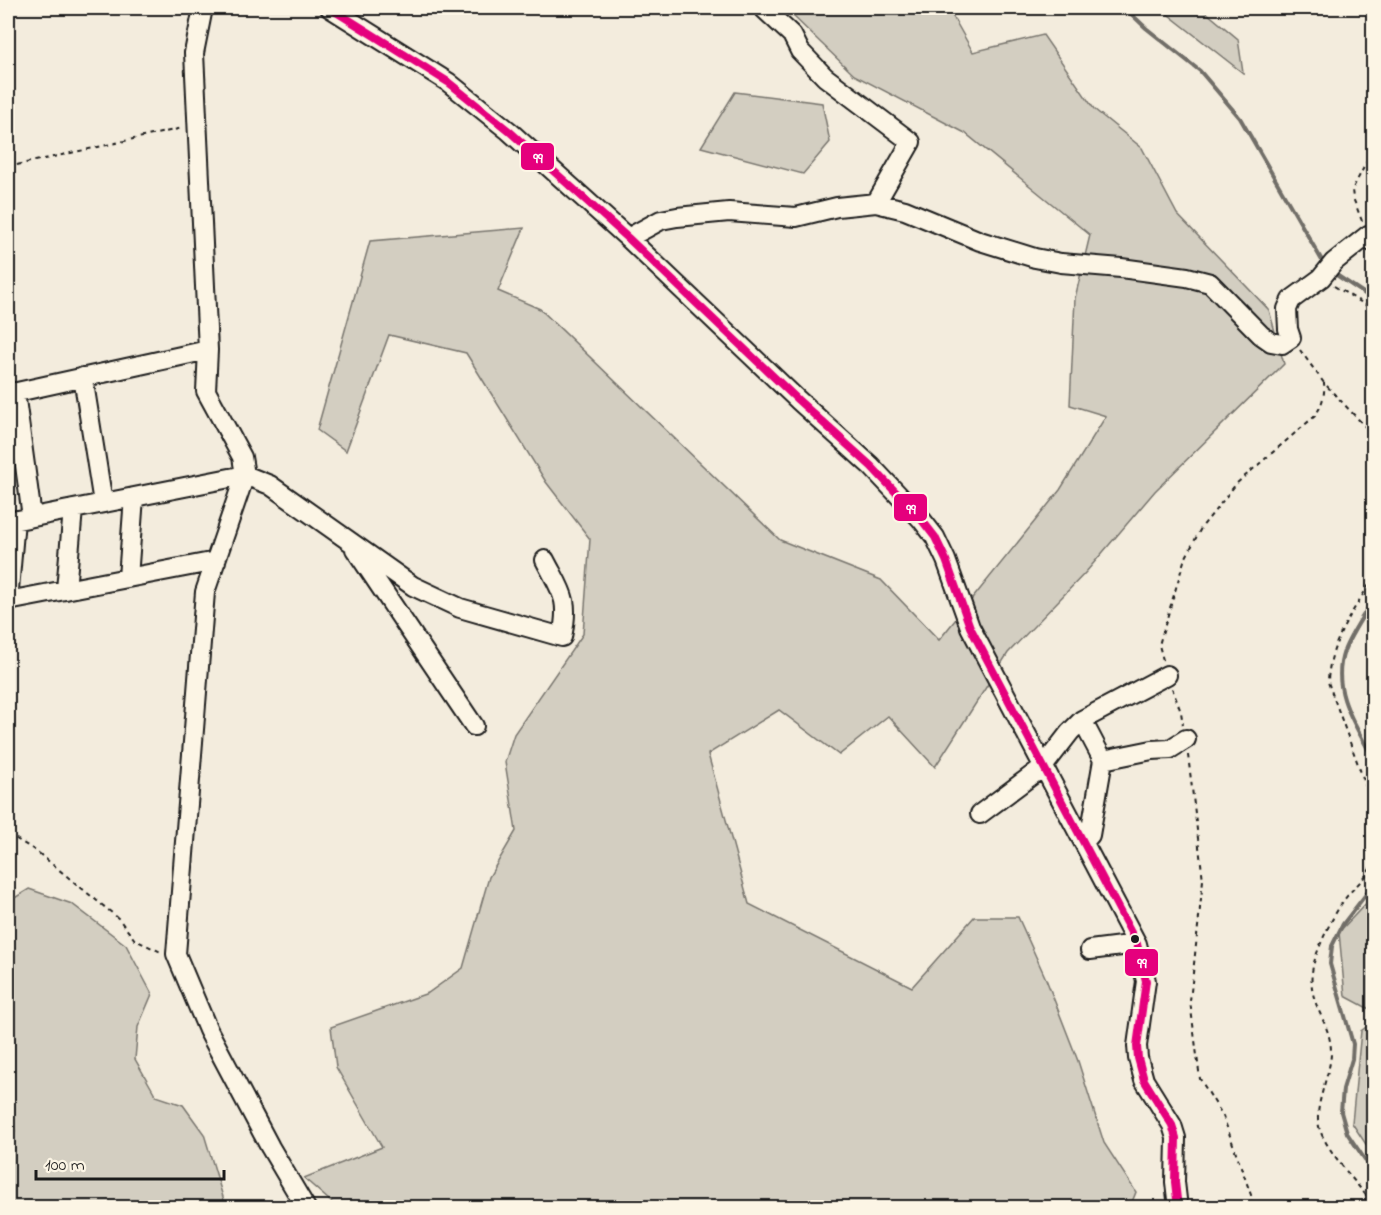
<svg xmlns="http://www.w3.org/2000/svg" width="1381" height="1215" font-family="'Indie Flower',sans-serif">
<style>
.green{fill:#d3cec1;stroke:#78756e;stroke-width:1.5}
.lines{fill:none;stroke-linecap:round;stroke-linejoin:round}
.stream{stroke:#716e68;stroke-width:4}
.minor-casing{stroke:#1c1c1c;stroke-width:22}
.path{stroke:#1c1c1c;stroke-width:2;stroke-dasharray:4.5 4.5;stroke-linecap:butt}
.minor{stroke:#fcf5e5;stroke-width:18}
.bus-1-casing{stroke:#fcf5e5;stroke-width:12}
.bus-1{stroke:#e5007d;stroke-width:8}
.bus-dot{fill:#1c1c1c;stroke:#fcf5e5;stroke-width:2}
.line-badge{stroke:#fcf5e5;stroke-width:2}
.badge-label{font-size:16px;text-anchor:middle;font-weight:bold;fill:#fff}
</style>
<rect width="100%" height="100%" fill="#f3ecdd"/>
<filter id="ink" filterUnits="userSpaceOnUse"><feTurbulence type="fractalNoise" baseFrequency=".0167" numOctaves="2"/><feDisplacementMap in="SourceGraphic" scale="12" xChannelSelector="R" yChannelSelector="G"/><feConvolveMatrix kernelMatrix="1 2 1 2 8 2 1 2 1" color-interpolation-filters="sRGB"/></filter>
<g filter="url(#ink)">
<path class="green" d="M791,8H948L973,52L1043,35L1094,109L1142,148L1177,214L1269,310L1284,364L1155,491L1086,572L1008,653L935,767L888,716L839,755L779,710L708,754L749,904L912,987L974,917H1018L1046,979L1078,1061L1104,1143L1136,1192L1130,1207L338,1208L304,1178L382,1147L336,1067L331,1027L428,993L463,968L489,877L516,831L505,762L514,734L583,634L590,539L546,482L466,353L389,335L346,451L317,430L370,241L524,228L498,291L540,309L780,540L881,580L939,640L1060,490L1106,416L1070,405L1075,298L1090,235L965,133L854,75L791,14Z
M1160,8H1201L1238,39L1243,73Z
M735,92L822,103L830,142L803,174L701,147Z
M29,889L72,904L126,945L152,994L138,1027L135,1059L156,1096L183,1105L204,1134L226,1207H8V1136L15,1131L8,1115V902Z
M1373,896V1011L1345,996L1339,932Z
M1373,1022V1155L1352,1123L1361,1031Z"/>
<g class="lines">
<path class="stream" d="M1125,8L1146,28L1200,71L1240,118L1324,264
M1332,272L1374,300
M1374,598C1364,615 1351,633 1344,651C1330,691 1356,726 1374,760
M1374,884L1343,924L1332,946L1330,964L1353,1044L1352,1059L1343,1089L1341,1112L1347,1133L1374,1173"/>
<g class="minor-casing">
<path id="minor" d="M203,8L194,53L208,350L206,391L242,457L245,475L205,592L176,954L208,1030L270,1147L306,1208
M330,8L448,82L509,131L628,238L798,400L871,466L921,519L935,537L946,560L970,627L1137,944L1146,981L1137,1046L1138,1058L1144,1080L1172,1125L1176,1138L1175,1182L1178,1208
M763,8L792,35L800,51L825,77L911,142L876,203
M628,238L661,220L677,217L729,212L796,217L837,207L876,203L905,210L980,241L1035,258L1061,263L1121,268L1187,277L1210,283L1261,335L1271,342L1282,344L1291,338L1288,329L1287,309L1291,300L1321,278L1334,262L1368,235L1374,243
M83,377L103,503
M15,392L32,517
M8,394L208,350
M8,522L245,475L270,485L413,586L460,608L562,637C570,598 562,593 545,560
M355,549L474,726
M128,578L134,497
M66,590L73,509
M8,601L216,561
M8,601L15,520
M1082,720L1103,760L1090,835L1084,842
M1103,760L1152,750L1170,749L1186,739
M980,814L1043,767L1070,732L1082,720L1167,675
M1090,950L1137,944"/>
</g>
<path class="path" d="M1371,8L1370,42L1374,54
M8,167L183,128
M1362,221L1353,198L1352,190L1374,148
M1334,286L1374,310
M1300,350L1324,383L1374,436
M1374,577C1354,610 1329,642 1328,682L1367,789L1374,813
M1163,660L1159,645L1184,561L1201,528L1237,483L1315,416C1322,405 1325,396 1324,383
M1172,688L1181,712L1183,725
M1188,755L1203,880L1190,1001L1200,1079L1223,1116L1251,1195L1253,1208
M8,834L36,851L96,900L118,918L135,940L161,952
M1374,859C1369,878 1352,887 1342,903C1332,918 1322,939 1316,956C1300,1002 1332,1017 1331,1054C1330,1077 1312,1108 1320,1130C1327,1151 1359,1186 1374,1205"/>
<use href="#minor" class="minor"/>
<g class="bus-1-casing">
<path id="bus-1" d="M330,8L448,82L509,131L628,238L798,400L871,466L921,519L935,537L946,560L970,627L1137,944L1146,981L1137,1046L1138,1058L1144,1080L1172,1125L1176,1138L1175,1182L1178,1208"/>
</g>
<use href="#bus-1" class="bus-1"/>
</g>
</g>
<circle class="bus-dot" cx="1135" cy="939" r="5"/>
<g class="line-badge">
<rect x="520" y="142" width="35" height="29" rx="6" fill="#e5007d"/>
<rect x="893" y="493" width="35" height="29" rx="6" fill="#e5007d"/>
<rect x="1124" y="948" width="35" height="29" rx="6" fill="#e5007d"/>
</g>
<g class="badge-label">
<text x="538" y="163">99</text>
<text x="911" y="514">99</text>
<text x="1142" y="968">99</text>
</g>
<rect width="1381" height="1215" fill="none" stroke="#fcf5e5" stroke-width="30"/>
<rect x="15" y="15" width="1351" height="1185" fill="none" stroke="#1c1c1c" stroke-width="2" filter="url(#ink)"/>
<path d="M36 1170v9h188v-9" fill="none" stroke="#1c1c1c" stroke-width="3"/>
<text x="45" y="1170" font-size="18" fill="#1c1c1c" stroke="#fcf5e5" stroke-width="4.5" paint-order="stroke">100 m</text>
</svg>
